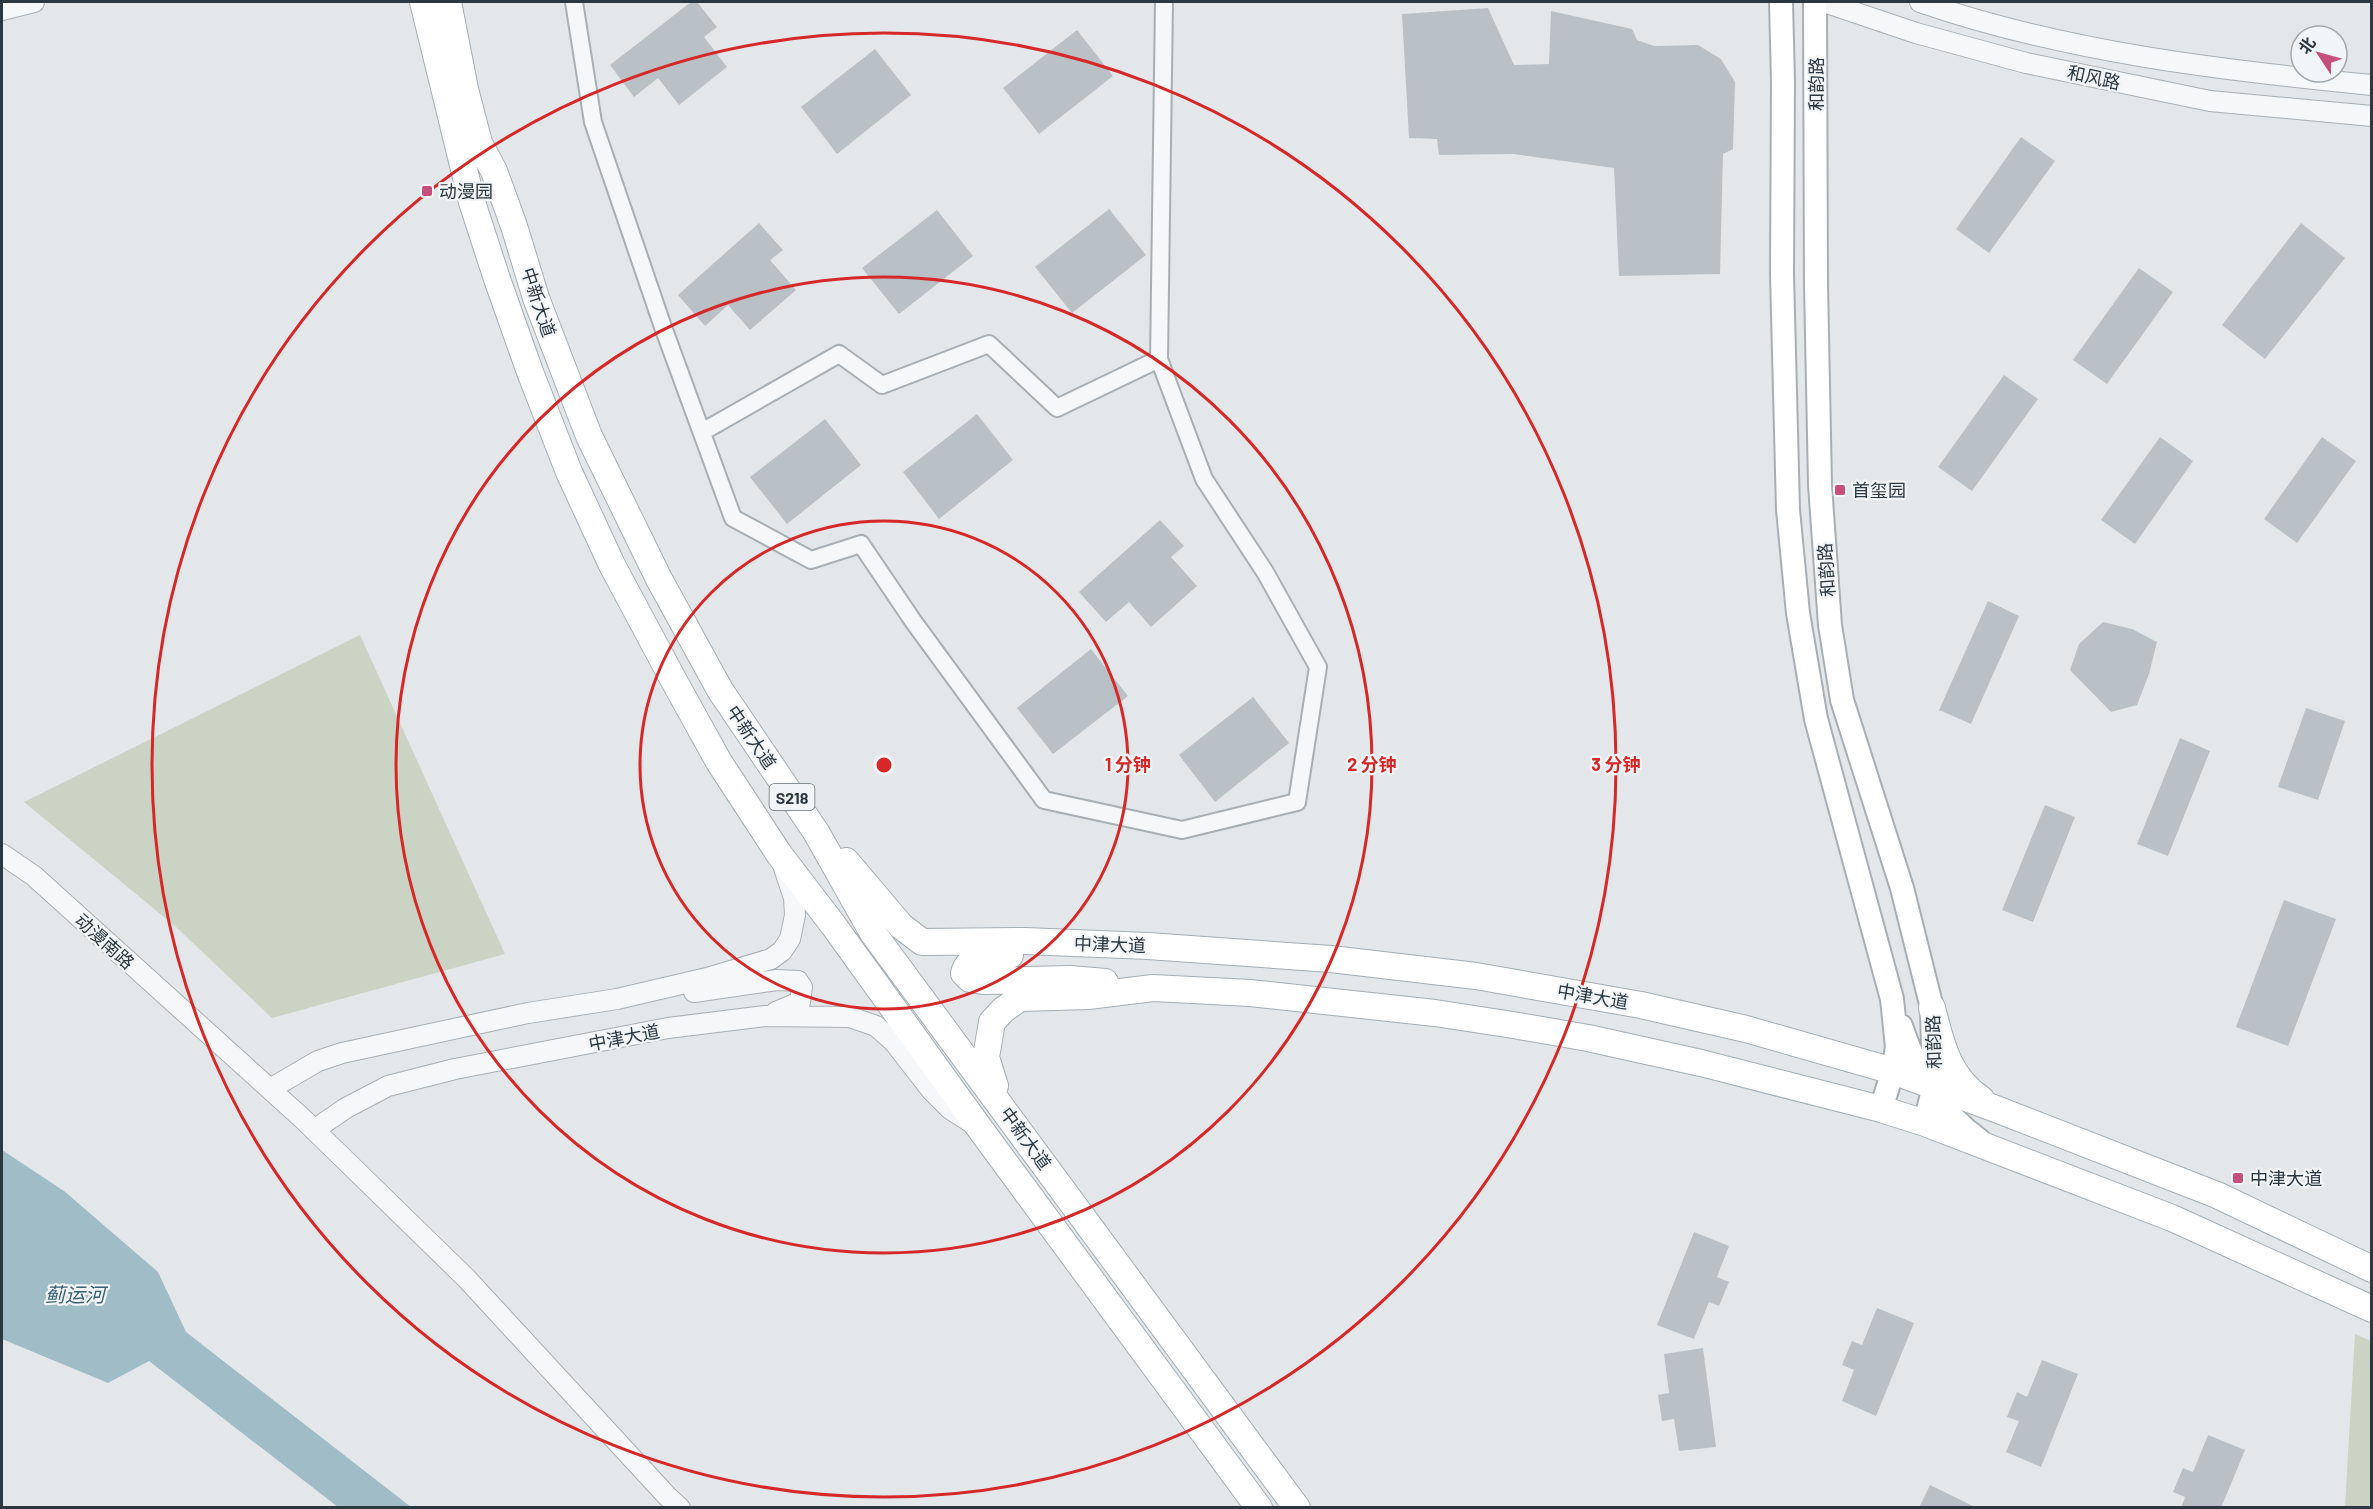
<svg xmlns="http://www.w3.org/2000/svg" width="2373" height="1509" font-family="Barlow,'Noto Sans SC',sans-serif">
<style>
.green{fill:#cbd3c4}
.water{fill:#a0bcc7}
.building{fill:#bac1c6}
.lines{fill:none;stroke-linecap:round;stroke-linejoin:round}
.minor-casing{stroke:#a8afb4;stroke-width:20}
.tertiary-casing{stroke:#a8afb4;stroke-width:22}
.secondary-casing{stroke:#a8afb4;stroke-width:26}
.primary-casing{stroke:#a3aeb5;stroke-width:28}
.minor{stroke:#f5f7f8;stroke-width:16}
.tertiary{stroke:#f5f7f8;stroke-width:20}
.secondary{stroke:#fff;stroke-width:22}
.primary{stroke:#fff;stroke-width:26}
.ring{fill:none;stroke:#d62828;stroke-width:3}
.poi-dot{fill:#c6507c;stroke:#f2f5f7;stroke-width:2}
.labels{text-anchor:middle;dominant-baseline:central;stroke-width:4.5;stroke-linejoin:round;paint-order:stroke}
.shield{fill:#f2f5f7;stroke:#677178;stroke-width:1.5}
.shield-label{font-size:16px;font-weight:bold;fill:#2b3841}
.street-label{font-size:18px;fill:#2b3841;stroke:#f2f5f7}
.poi-label{font-size:18px;fill:#2b3841;stroke:#f2f5f7;text-anchor:start}
.water-label{font-size:20px;font-style:italic;fill:#385f73;stroke:#f2f5f7}
.centre{fill:#d62828;stroke:#f2f5f7;stroke-width:3}
.ring-label{font-size:18px;text-anchor:middle;font-weight:bold;fill:#d62828;stroke:#f2f5f7;stroke-width:4.5;stroke-linejoin:round;paint-order:stroke}
</style>
<rect width="100%" height="100%" fill="#e3e7ea"/>
<path class="green" d="M360,635L505,954L272,1018L175,926L24,802Z
M2355,1334L2371,1341V1507H2345Z"/>
<path class="water" d="M2,1150L64,1191L158,1272L186,1332L411,1507H338L149,1361L108,1383L2,1339Z"/>
<path class="building" d="M691,2H697L717,27L704,37L727,67L679,105L658,78L634,97L610,65Z
M1488,8L1514,65L1549,64L1551,11L1632,29L1637,40L1654,46L1698,45L1721,59L1735,82L1733,149L1723,154L1720,274L1619,276L1614,168L1513,154L1439,155L1437,139L1409,138L1402,14Z
M1077,30L1113,76L1039,134L1003,88Z
M875,49L911,95L837,154L801,107Z
M2021,137L2055,161L1989,253L1956,229Z
M1109,209L1146,255L1072,313L1035,267Z
M937,210L973,256L899,314L862,268Z
M759,223L783,250L770,260L796,290L750,330L728,305L705,326L678,295Z
M2301,223L2345,258L2265,359L2222,325Z
M2139,268L2173,292L2107,384L2073,360Z
M2004,375L2038,399L1972,491L1938,467Z
M977,414L1013,460L939,519L903,472Z
M825,419L861,465L787,524L750,477Z
M2160,437L2193,461L2135,544L2101,520Z
M2322,437L2356,461L2297,543L2264,519Z
M1160,520L1184,546L1171,557L1197,586L1151,627L1129,602L1106,622L1079,592Z
M1988,601L2019,616L1971,724L1939,710Z
M2103,622L2132,629L2157,642L2149,674L2137,705L2111,712L2070,670L2079,644Z
M1091,649L1128,696L1053,754L1017,708Z
M1253,697L1289,743L1215,802L1179,755Z
M2306,708L2345,721L2318,800L2278,787Z
M2180,738L2210,751L2168,856L2137,844Z
M2045,805L2075,817L2033,922L2002,910Z
M2284,900L2336,919L2288,1046L2236,1027Z
M1694,1232L1729,1246L1717,1277L1729,1282L1719,1306L1709,1302L1694,1339L1657,1325Z
M1877,1308L1914,1323L1876,1416L1842,1401L1854,1370L1842,1365L1852,1341L1862,1345Z
M1703,1348L1716,1447L1679,1451L1674,1419L1662,1421L1658,1395L1669,1393L1664,1354Z
M2042,1360L2078,1374L2041,1467L2006,1452L2019,1421L2007,1417L2017,1392L2027,1397Z
M2208,1435L2245,1450L2221,1508H2181L2185,1497L2173,1492L2183,1468L2193,1472Z
M1930,1485L1977,1508H1919Z"/>
<g class="lines">
<g class="minor-casing">
<path id="minor" d="M574,2L593,122L663,327L733,518L811,560L861,544L913,621L1044,800L1182,830L1297,802L1318,667L1265,572L1204,479L1159,359L1164,2
M702,432L839,354L882,385L989,344L1057,408L1159,359"/>
</g>
<g class="tertiary-casing">
<path id="tertiary" d="M1824,2L1916,33L2026,63L2210,101L2372,116
M1920,2C2065,52 2219,70 2372,85
M2,10L34,2
M2,854L34,876L303,1119L467,1279L667,1496L680,1508
M694,992L777,980L798,981L802,987L800,1002L776,1012
M270,1089L318,1061L342,1053L528,1013L617,999L707,978L771,959L782,951L790,939L795,915L794,898L783,865
M314,1130L346,1108L388,1086L455,1069L668,1028L765,1016L850,1017L876,1026L894,1042L932,1091L950,1109L972,1123"/>
</g>
<g class="secondary-casing">
<path id="secondary" d="M1781,2L1783,81L1782,274L1788,510L1798,613L1816,719L1892,999L1897,1047L1893,1071L1881,1109
M1815,2L1816,285L1820,485L1830,625L1842,700L1902,888L1932,1008L1934,1086L1925,1123
M1901,1026C1916,1072 1940,1112 1979,1140"/>
</g>
<g class="primary-casing">
<path id="primary" d="M423,2L472,202L497,279L530,372L569,472L612,565L673,679L719,762L779,854L834,926L978,1126L1259,1508
M448,2L465,89L479,143L494,171L514,226L536,298L589,436L659,579L720,690L816,832L873,933L1297,1508
M846,861L901,926L922,942L1025,941L1148,946L1331,959L1476,976L1641,1005L1746,1029L1893,1071L1996,1109L2217,1195L2372,1269
M1010,955C994,955 969,954 964,973L970,979L983,981L1070,979L1105,982
M1932,1008C1941,1043 1948,1077 1981,1099
M995,1086L986,1057L992,1022L1003,1010L1020,998L1088,996L1153,988L1250,993L1435,1013L1513,1025L1588,1038L1701,1063L1881,1109L1925,1123L2172,1218L2372,1309"/>
</g>
<use href="#minor" class="minor"/>
<use href="#tertiary" class="tertiary"/>
<use href="#secondary" class="secondary"/>
<use href="#primary" class="primary"/>
</g>
<g class="ring">
<circle cx="884" cy="765" r="244"/>
<circle cx="884" cy="765" r="488"/>
<circle cx="884" cy="765" r="732"/>
</g>
<g class="poi-dot">
<rect x="421" y="185" width="12" height="12" rx="3"/>
<rect x="1834" y="484" width="12" height="12" rx="3"/>
<rect x="2232" y="1172" width="12" height="12" rx="3"/>
</g>
<g class="labels">
<rect class="shield" x="769.5" y="784" width="45" height="26" rx="4.5"/>
<g class="shield-label">
<text x="792" y="797">S218</text>
</g>
<g class="street-label">
<text transform="translate(2094 77) rotate(12)">和风路</text>
<text transform="translate(1816 84) rotate(-90)">和韵路</text>
<text transform="translate(539 302) rotate(72)">中新大道</text>
<text transform="translate(1826 570) rotate(-94)">和韵路</text>
<text transform="translate(752 737) rotate(56)">中新大道</text>
<text transform="translate(105 941) rotate(42)">动漫南路</text>
<text transform="translate(1110 944) rotate(2)">中津大道</text>
<text transform="translate(1593 996) rotate(10)">中津大道</text>
<text transform="translate(624 1037) rotate(-11)">中津大道</text>
<text transform="translate(1933 1042) rotate(-92)">和韵路</text>
<text transform="translate(1026 1138) rotate(54)">中新大道</text>
</g>
<g class="poi-label">
<text x="439" y="191">动漫园</text>
<text x="1852" y="490">首玺园</text>
<text x="2250" y="1178">中津大道</text>
</g>
<g class="water-label">
<text x="75" y="1294">蓟运河</text>
</g>
</g>
<circle cx="884" cy="765" r="9" class="centre"/>
<g class="ring-label">
<text x="1128" y="771">1 分钟</text>
<text x="1372" y="771">2 分钟</text>
<text x="1616" y="771">3 分钟</text>
</g>
<rect width="2373" height="1509" fill="none" stroke="#2b3841" stroke-width="6"/>
<g transform="translate(2319 54) rotate(306)"><circle r="28" fill="#f2f5f7" stroke="#a2a9ae" stroke-width="1.5"/>
<path d="M0-4.5L10 22L0 15L-10 22Z" fill="#c6507c"/>
<text y="-9" font-size="16" font-weight="bold" text-anchor="middle" fill="#2b3841">北</text>
</g>
</svg>
